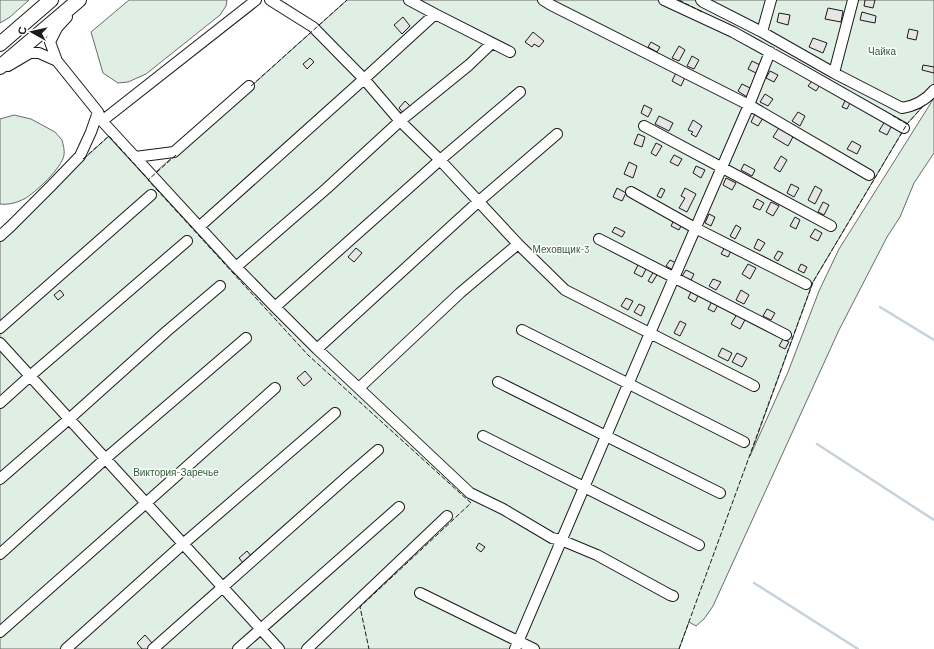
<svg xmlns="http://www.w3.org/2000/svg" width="934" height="649" font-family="Barlow,sans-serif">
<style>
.green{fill:#e0efe3;stroke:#6a6a6a}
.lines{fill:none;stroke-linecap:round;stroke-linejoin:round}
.stream{stroke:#c6d2dc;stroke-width:2.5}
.building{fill:#e6e6e6;stroke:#1a1a1a}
.minor-casing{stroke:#1a1a1a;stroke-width:12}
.highway-casing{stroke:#1a1a1a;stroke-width:16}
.minor{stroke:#fff;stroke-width:10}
.highway{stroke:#fff;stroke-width:14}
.fence{stroke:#1a1a1a;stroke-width:1;stroke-dasharray:5 2;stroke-linecap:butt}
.labels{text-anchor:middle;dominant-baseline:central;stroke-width:3;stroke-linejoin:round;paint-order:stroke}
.park-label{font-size:10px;fill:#2b5a34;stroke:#fff}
</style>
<rect width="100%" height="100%" fill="#fff"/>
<path class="green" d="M0,0H29L10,17L0,23Z
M129,0H227L226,6L220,15L146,74L128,82L118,83L103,73L91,32Z
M347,0H934V94L907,124L813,282L750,456L788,372L819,291L839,249L934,98V153L914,183L900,217L887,237L839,330L713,606L704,619L696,626L689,622L679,649H0V235L109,136L148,179Z
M14,115L31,119L55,132L62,140C63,144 65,151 64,155C62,168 35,193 24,199C16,203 8,205 0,204V119Z"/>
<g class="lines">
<path class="stream" d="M880,307L934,340
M817,444L934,520
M754,583L858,649"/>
</g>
<path class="building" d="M865,0H875L873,8L864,6Z
M828,8L843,11L841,22L825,19Z
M862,12L876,16L875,23L860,20Z
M779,13L790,15L788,25L777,22Z
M403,17L410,26L402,34L394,25Z
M909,29L918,31L916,40L907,38Z
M533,32L544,41L539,47L534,44L532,47L525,42Z
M813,38L827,43L823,53L809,47Z
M651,42L660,47L657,52L648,47Z
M679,46L685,50L679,61L672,58Z
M692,56L699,60L694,69L687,66Z
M310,58L314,62L307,69L303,64Z
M752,61L762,66L758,74L748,69Z
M923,65L934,67V73L922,70Z
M677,71L686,75L681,86L672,81Z
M770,71L778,75L774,82L766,78Z
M812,81L820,85L816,91L808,86Z
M742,84L752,89L747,97L738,91Z
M765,94L773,99L768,106L760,102Z
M846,99L851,101L847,109L842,107Z
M405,101L412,108L405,115L399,108Z
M644,105L652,109L648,117L641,113Z
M798,112L805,116L800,126L792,121Z
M755,114L763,118L758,126L751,122Z
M659,116L673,123L669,131L655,124Z
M693,120L702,126L696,137L691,134L693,132L688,130Z
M885,121L892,125L887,135L879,131Z
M780,126L794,135L788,146L773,137Z
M638,134L645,137L642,147L634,144Z
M852,141L861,146L857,154L847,149Z
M656,143L662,146L656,156L651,153Z
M674,155L682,159L678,166L670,162Z
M781,156L787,160L780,172L774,168Z
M629,162L637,166L633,178L624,174Z
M744,164L755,170L752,176L741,170Z
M696,166L705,170L701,178L693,173Z
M726,178L736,183L732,190L723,185Z
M791,184L799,188L794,197L787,193Z
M815,186L822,190L815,204L808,200Z
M617,188L626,193L622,201L613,197Z
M661,188L665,190L661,198L657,196Z
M685,188L696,194L687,212L679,208L685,198L681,196Z
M757,199L764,203L760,210L753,207Z
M771,202L779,206L773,216L766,212Z
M823,202L829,205L824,215L818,212Z
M709,214L715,217L711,226L705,223Z
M795,217L800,220L796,229L790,226Z
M674,220L682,224L679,230L671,226Z
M736,225L741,228L735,239L730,236Z
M615,227L625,232L622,237L612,232Z
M815,229L822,233L818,241L810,237Z
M758,239L765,243L760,251L754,248Z
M726,245L732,249L728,257L721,254Z
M356,248L362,253L354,262L348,257Z
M778,251L783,253L778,261L774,258Z
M670,260L676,263L673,270L666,266Z
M639,263L647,267L642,277L634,273Z
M748,264L756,268L750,279L742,274Z
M801,264L807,267L804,273L798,270Z
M686,270L694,274L691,280L682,276Z
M654,271L658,273L652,283L648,281Z
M713,279L721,282L716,290L709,286Z
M60,290L64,295L58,300L54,295Z
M692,290L699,294L695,302L688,298Z
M741,290L749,295L744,304L736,300Z
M626,298L633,301L628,310L621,306Z
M712,301L718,305L714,312L708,309Z
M639,304L645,307L641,316L634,312Z
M767,309L775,313L771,320L763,316Z
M737,314L746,318L740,329L731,324Z
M680,321L686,324L680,336L674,333Z
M783,339L789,342L785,349L779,346Z
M722,348L732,353L728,361L718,356Z
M737,353L747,358L742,367L732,362Z
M305,371L312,379L304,386L297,378Z
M479,543L485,547L481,552L476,548Z
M247,551L252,557L244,564L239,558Z
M145,635L153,644L147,649H142L137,643Z"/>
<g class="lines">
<g class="minor-casing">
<path id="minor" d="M270,0L313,27L364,79L400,121L440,160L518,244L565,290L754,386
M409,0L435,14L510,52
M543,0L551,5L749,105L869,175
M664,0L733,32L800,69L904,128
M701,0L703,2L762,32L834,73L902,108C914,106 926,100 934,90
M67,17L57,28L50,42L57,61L98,112L102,121L236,267L275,307L317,349L470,493L503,509L552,538L561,540L597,555L670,595L673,596
M762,32L771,0
M8,66L30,53H39L57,61
M834,73L853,0
M102,121L256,0
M644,126L831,226
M135,157L174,152L249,86
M631,192L695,228L806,284
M199,227L364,79L435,14
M0,236L11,226L52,185L80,156L91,132L98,112
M599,239L786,335
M236,267L326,189L400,121L469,65L492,43
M275,307L440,160L520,92
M0,328L151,195
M522,330L744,442
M0,343L279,649
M317,349L479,201L557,134
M498,382L720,493
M359,388L460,293L518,244
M0,403L30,376L187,241
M483,436L699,545
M0,479L69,419L167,331L220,286
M0,554L105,459L246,338
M420,593L534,649
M0,632L146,503L275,388
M66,649L183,544L335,413
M153,649L349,475L378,450
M238,649L399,507
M307,649L447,516
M515,649L650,333L749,105L770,52"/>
</g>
<g class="highway-casing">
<path id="highway" d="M0,44L51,0
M0,67L79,0"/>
</g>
<use href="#minor" class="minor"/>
<use href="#highway" class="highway"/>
<path class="fence" d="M679,0L702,12
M251,86L347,0
M906,123L907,124L925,104
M176,155L148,180L308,355L471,503L360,607L369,649
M83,159L109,136L149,180
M679,649L813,282L907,124L893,116"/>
</g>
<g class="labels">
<g class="park-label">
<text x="882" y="51">Чайка</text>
<text x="561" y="249">Меховщик-3</text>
<text x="176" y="472">Виктория-Заречье</text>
</g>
</g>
<g transform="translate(32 32) rotate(278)" stroke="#ffffff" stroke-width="3" paint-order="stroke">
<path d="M0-3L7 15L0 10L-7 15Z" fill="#1a1a1a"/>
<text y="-6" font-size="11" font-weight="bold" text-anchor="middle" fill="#1a1a1a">С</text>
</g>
</svg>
